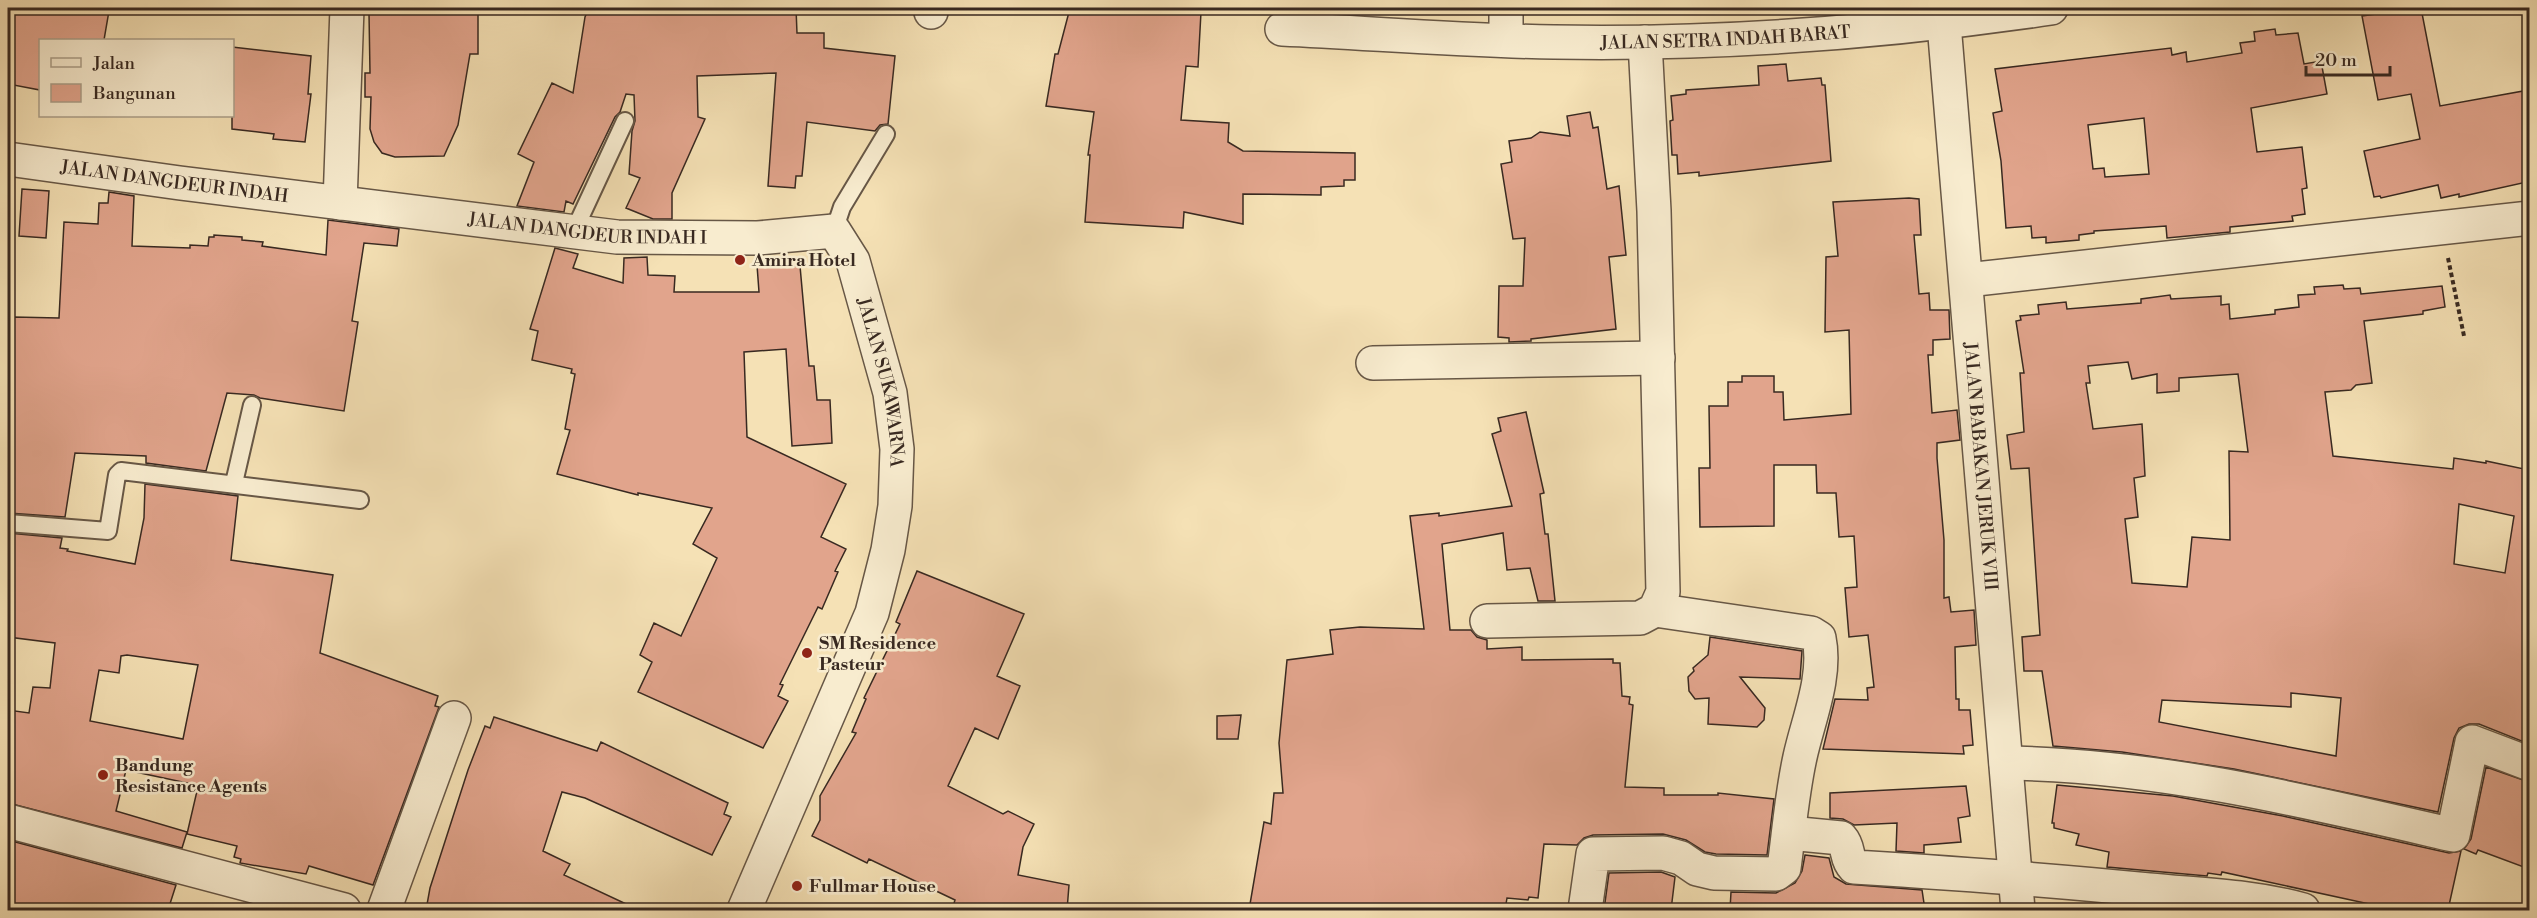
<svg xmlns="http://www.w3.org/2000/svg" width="2537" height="918" font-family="'Libre Bodoni',serif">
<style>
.building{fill:#e1a48c;stroke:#382921;stroke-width:1.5;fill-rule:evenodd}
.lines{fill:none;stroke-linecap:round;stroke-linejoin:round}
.service-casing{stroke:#675746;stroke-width:20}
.minor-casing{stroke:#675746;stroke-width:36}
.path{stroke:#382921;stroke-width:4;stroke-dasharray:4.5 3;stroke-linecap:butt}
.service{stroke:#f8eccf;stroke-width:16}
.minor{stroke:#f8eccf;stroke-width:33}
.poi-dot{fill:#8f2418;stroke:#f8eccf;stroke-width:2}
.labels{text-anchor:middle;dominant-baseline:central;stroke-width:5;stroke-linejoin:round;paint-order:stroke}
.street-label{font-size:18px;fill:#382921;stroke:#f8eccf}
.poi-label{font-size:18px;font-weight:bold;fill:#382921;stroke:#f8eccf;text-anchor:start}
</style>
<rect width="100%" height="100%" fill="#f5e1b5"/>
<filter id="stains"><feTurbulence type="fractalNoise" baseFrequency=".00333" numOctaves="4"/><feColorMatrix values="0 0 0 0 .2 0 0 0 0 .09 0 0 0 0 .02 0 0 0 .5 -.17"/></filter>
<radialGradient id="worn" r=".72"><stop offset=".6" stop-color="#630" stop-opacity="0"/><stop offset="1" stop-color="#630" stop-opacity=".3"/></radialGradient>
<path class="building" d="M8,8H84L109,11L104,40H40V90L8,84L13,44L8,30Z
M372,8H464V13H478V54H470L458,125L444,156L395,157L382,153L374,142L370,129L371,97H365V73H370L369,13H372Z
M589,8H796L797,33H824V48L895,56L888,124L880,125L875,131L807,122L802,176H796L795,188L768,186L776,73L697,76L698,117L705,119L672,193V219H653L626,208L640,178L629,174L632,131L635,121L634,95L626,94L620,112L615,117L573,204L566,201L564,212L517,206L534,162L518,154L552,83L573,93L585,17Z
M1078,8H1185L1184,12H1201L1198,67L1186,66L1181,120L1229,123L1228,142L1243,151L1355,153V180H1344V186L1321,187V195L1243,194V224L1184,212L1183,228L1085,222L1090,155H1088L1094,112L1046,106L1055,54H1058L1069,12L1076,14Z
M2375,8H2421L2440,106L2529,90V170L2525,171L2527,182L2459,197V194L2441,198L2438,185L2381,198L2380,196L2374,197L2364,151L2420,139L2411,94L2378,100L2362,16L2377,14Z
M2275,29L2276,35L2298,33L2304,64L2321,61L2327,94L2251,108L2257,152L2302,147L2307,188L2302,189L2305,214L2292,216L2293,221L2230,227V232L2167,238L2166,226L2094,231V233L2079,235V240L2046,243V237L2032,238L2031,226L2006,228L2001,161L1993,113L2002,111L1995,69L2171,48L2172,55L2186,52L2187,62L2242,53L2240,43L2255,41L2254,32ZM2144,118L2149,174L2105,177L2104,168L2093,169L2088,125Z
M232,47L311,56L308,94H311L305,142L273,139L274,134L232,129Z
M1786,64L1788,81L1821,78L1822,85H1825L1831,161L1699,176V172L1678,174L1677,155H1672L1670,121L1673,120L1671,96L1686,94V90L1759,85L1758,66Z
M1590,112L1593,128L1598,127L1607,189L1619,186L1626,255L1609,257L1616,329L1531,339V341L1509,342V338L1498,337L1499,286H1523L1525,238L1513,239L1501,164L1512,162L1509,141L1531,138L1540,132L1570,136L1567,116Z
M22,189L49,191L46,238L19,236Z
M109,192L134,196L132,246L190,248V245L208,246L209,237H214V235L242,237V240L263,242L262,246L326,255L328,220L399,229L397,246L364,243L352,321L358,322L344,411L260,398L254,395L227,393L206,471L146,463V456L75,453L65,517L8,513V323H13L14,317L59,318L64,222L98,224L99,203H108Z
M1909,198L1919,199L1921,235H1914L1919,294L1929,293L1930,310H1949L1950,339L1933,340V355H1928L1932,413L1957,410L1960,440L1937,443V458L1944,540V598L1949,597L1951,612L1974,610L1976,645L1955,647L1956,699H1959V710H1970L1973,745L1963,746L1964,754L1823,749L1835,699L1868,700L1867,688L1874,687L1868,635L1849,637L1845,588L1857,587L1854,536L1839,537L1836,493H1817L1816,465H1774V526L1700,527L1699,468H1710L1709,406H1728V382H1742V376H1774V392H1783L1784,420L1851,414L1849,330L1825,332L1826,257L1838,256L1833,202Z
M555,248L578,254L573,268L623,283L624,258L647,257L648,275L675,276L674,292H759L757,265L800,266L809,366H814L817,400H830L832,443L792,446L786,349L744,352L747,437L846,484L821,537L846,549L835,571L838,572L822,609L818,607L780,684L783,685L778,696L788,701L763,748L638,692L652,662L640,655L654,623L681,636L717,558L693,544L712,508L638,493V495L557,474L570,430L565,429L575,374L571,373L572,369L532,360L538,331L530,329Z
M2343,285L2344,289L2360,288L2361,294L2442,286L2445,307L2423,311V314L2364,321L2372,383L2356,385L2351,390L2325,392L2333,456L2453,469L2454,458L2486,463V461L2529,470V744L2479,724H2469L2459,728L2454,738L2438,812L2234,769L2122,752L2053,746L2042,671H2024L2022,637L2040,635L2029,468L2011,469L2007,435L2024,432L2020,373H2024L2016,321L2021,320L2020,316L2039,314L2038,305L2066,302L2067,309L2141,303V299L2170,295L2171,299L2221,296V305L2229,304L2230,319L2275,314V310L2299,307L2298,295L2315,294L2314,287ZM2128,362L2132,379L2157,374V393L2179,391V378L2238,374L2248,452L2229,451L2230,540L2192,537L2187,587L2132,583L2125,519L2138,517L2134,478L2145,476L2142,424L2093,429L2086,383H2090L2088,366ZM2459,504L2514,516L2505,573L2454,564ZM2291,693L2341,698L2336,756L2159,722L2162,700L2291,707Z
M1526,412L1544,493L1540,494L1545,534H1548L1555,601H1538L1530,568L1507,570L1503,533L1442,544L1450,630H1471L1477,637L1487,640V649L1522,647V660L1613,659V663H1620L1622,696L1630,697L1629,704L1633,705L1625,787L1664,788V795H1718V793L1774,799L1767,855L1716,854L1705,852L1686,840L1663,834L1593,835L1584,838L1577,845L1544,844L1538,898L1529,897L1528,900L1507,898L1505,910H1249L1264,822L1271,824L1274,793H1283L1279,743L1287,660L1333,654L1330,630L1360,627L1424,629L1410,516L1439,513V516L1512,506L1492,434L1501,431L1498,418Z
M145,484L238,496L231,560L333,575L320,653L438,696L435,706L439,707L373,885L309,866L306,874L240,863L241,859L234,857L237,846L187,834L197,791L191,789L192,784L126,770L116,811L187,832L182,848L8,803V710L29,713L33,687L50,688L55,643L8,637V533L62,538L60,548L68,549L67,551L135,564L144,518ZM127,655L198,665L183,739L90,721L99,670L119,673L121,656Z
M917,571L1024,614L997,676L1020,686L998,739L975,728L948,786L1003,814L1008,811L1034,824L1023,847L1018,875L1069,885L1067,910H952L955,900L869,859L867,863L812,836L820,820V796L856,733L852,732L866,699L864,698L900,624L896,622Z
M1710,637L1802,651L1800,679L1740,677L1765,708L1764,720L1757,727L1708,724L1709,698L1695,699L1689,691L1688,677L1694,671L1693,668L1708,655Z
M1241,715L1238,739H1217V716Z
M494,717L597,751L601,742L728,803L724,814L731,817L712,855L585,798L562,792L543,851L570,864L564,875L639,910H426L430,888L468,770L485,726L490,728Z
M2486,767L2529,782V869L2478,850L2476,854L2464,849L2471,839Z
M2057,785L2173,796L2283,816L2449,853L2461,851L2448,910H2388V908L2222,872L2221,875L2208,873L2207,876L2107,867L2109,852L2076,845L2079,834L2054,828V823H2052Z
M1966,786L1970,816L1958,818L1961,842L1924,845V853L1896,851L1897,823L1854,825L1843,819L1830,818V793Z
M8,840L176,885L168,910H8Z
M1805,855L1829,858L1834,877L1846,884L1922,890L1925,910H1730L1731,892L1776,893L1795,883L1802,871Z
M1661,872L1675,877L1671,910H1604L1609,873Z"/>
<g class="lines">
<g class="service-casing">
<path id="service" d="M574,231L625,121
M834,231L842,207L886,134
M234,483L252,405
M8,523L108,531L117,475L121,471L360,500"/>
</g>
<g class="minor-casing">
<g id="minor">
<path d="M931,8V12"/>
<path id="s1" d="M1944,24L2018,910"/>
<path id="s2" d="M1282,29C1372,33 1463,41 1554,42C1720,45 1887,32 2051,8"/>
<path d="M1506,40V8"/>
<path id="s3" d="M8,159L180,183L617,237L758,238L834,231L853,261L890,393L897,449L895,506L888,550L872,613L744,910"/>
<path d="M340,203L347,8"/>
<path d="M1967,280L2530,218"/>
<path d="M1373,363L1658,358"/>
<path d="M1487,621L1640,618L1655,610L1663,592L1654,211L1645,42"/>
<path d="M2006,763C2158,765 2306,801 2453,835L2472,742L2530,764"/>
<path d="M8,821L344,910"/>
<path d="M1789,833L1841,838C1850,848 1845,858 1854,867C1952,873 2051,880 2149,890C2201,895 2253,896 2303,910"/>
<path d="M384,910L454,718"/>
<path d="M1585,910L1593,854L1663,853L1681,858L1697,869L1714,873L1776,874L1784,868C1789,831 1792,793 1800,757C1808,720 1827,677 1819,638L1811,633L1655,610"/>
</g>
</g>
<path class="path" d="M2448,258L2464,336"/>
<use href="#service" class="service"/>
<use href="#minor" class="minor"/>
</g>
<g class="poi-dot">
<circle cx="740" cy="260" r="6"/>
<circle cx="807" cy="653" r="6"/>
<circle cx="103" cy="775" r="6"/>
<circle cx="797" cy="886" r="6"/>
</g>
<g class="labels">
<g class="street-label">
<text stroke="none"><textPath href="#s2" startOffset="444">JALAN SETRA INDAH BARAT</textPath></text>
<text stroke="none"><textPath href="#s3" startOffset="168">JALAN DANGDEUR INDAH</textPath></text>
<text stroke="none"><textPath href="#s3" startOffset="584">JALAN DANGDEUR INDAH I</textPath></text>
<text stroke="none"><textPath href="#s3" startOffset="992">JALAN SUKAWARNA</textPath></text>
<text stroke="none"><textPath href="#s1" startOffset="444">JALAN BABAKAN JERUK VIII</textPath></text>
</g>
<g class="poi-label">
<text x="752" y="260">Amira Hotel</text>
<text x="819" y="643">SM Residence<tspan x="819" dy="21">Pasteur</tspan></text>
<text x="115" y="765">Bandung<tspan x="115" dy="21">Resistance Agents</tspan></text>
<text x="809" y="886">Fullmar House</text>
</g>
</g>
<rect width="2537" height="918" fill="none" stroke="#f5e1b5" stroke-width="30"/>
<rect x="9" y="9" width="2519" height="900" fill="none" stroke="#382921" stroke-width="3"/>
<rect x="15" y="15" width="2507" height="888" fill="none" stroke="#382921" stroke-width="1.5"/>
<rect x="39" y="39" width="195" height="78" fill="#f8eccf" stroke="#ab9e89" stroke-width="1.5"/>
<rect x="51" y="58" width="30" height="9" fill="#f8eccf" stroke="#ab9e89" stroke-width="1.5"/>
<text x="93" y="69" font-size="18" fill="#382921">Jalan</text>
<rect x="51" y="84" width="30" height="18" fill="#e1a48c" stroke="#ab9e89" stroke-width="1.5"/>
<text x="93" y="99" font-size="18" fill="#382921">Bangunan</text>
<path d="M2306 66v9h84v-9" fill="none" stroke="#382921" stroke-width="3"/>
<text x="2315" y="66" font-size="18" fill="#382921" stroke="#f8eccf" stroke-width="4.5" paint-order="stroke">20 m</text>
<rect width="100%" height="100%" filter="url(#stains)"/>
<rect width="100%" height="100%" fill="url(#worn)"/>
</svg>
